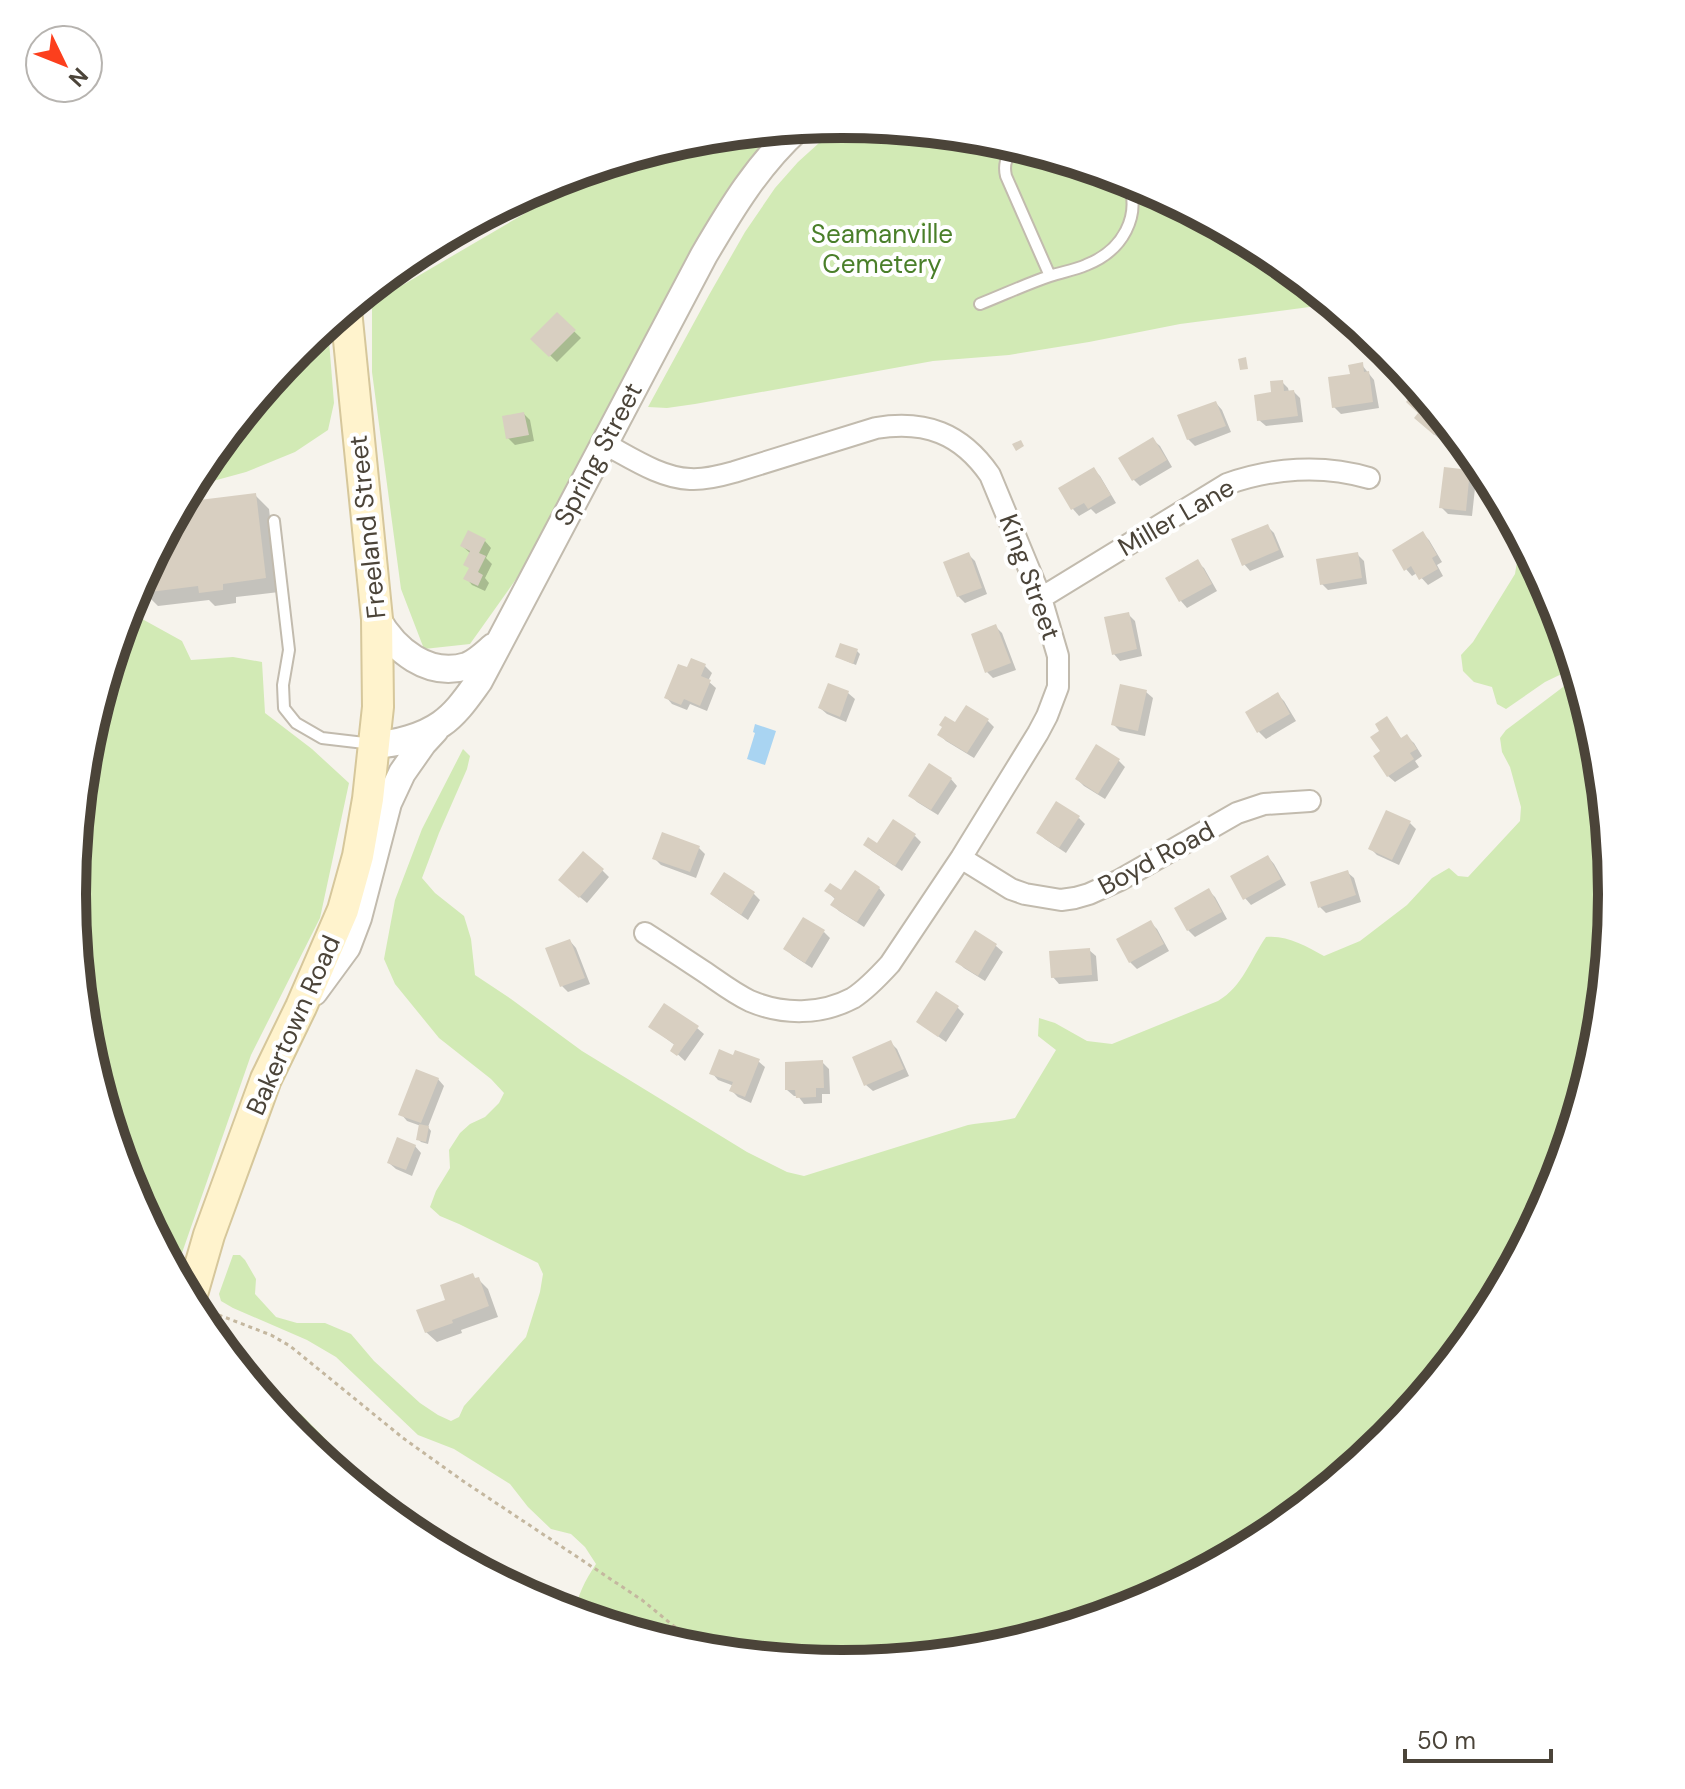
<svg xmlns="http://www.w3.org/2000/svg" width="1685" height="1789" font-family="'DM Sans',sans-serif">
<style>
.green{fill:#d2eab5}
.water{fill:#a9d4f2}
.shadow{fill:#0003}
.building{fill:#d8cfc1}
.lines{fill:none;stroke-linecap:round;stroke-linejoin:round}
.service-casing{stroke:#c2bbae;stroke-width:14}
.minor-casing{stroke:#c2bbae;stroke-width:24}
.tertiary-casing{stroke:#c2bbae;stroke-width:30}
.secondary-casing{stroke:#d6c79b;stroke-width:34}
.path{stroke:#c4b79f;stroke-width:3;stroke-dasharray:4 4;stroke-linecap:butt}
.service{stroke:#fff;stroke-width:10}
.minor{stroke:#fff;stroke-width:20}
.tertiary{stroke:#fff;stroke-width:26}
.secondary{stroke:#fff3cd;stroke-width:30}
.labels{text-anchor:middle;dominant-baseline:central;stroke-width:8;stroke-linejoin:round;paint-order:stroke}
.park-label{font-size:26px;fill:#4a7f2a;stroke:#fff}
.street-label{font-size:26px;fill:#4b4439;stroke:#fff}
.rim{fill:none;stroke:#4b4439;stroke-width:10}
</style>
<rect width="100%" height="100%" fill="#f6f3ec"/>
<path class="green" d="M840,124L993,139L1138,183L1271,254L1332,304L1180,324L1089,342L1009,355L933,361L695,404L667,408L648,407L709,295L745,232L775,188L798,162Z
M775,131L662,306L536,551L470,644L424,649L401,589L372,372V303L611,163L693,139Z
M311,339L329,341L334,403L328,430L295,452L246,472L191,487L202,466L298,349Z
M1521,537L1555,600L1598,745L1613,895L1598,1045L1554,1190L1483,1323L1387,1440L1270,1535L1137,1607L992,1650L842,1665L692,1650L575,1615C577,1595 585,1581 596,1564L585,1547L571,1534L551,1529L528,1507L510,1484L454,1449L418,1435L336,1357L307,1340L233,1308L221,1301L219,1294L233,1255H240L245,1260L256,1279L255,1294L276,1317L297,1323H325L351,1334L374,1361L420,1403L438,1415L451,1421L459,1417L464,1406L526,1337L540,1292L543,1274L538,1263L459,1224L440,1216L430,1207L436,1191L450,1168L449,1150L460,1133L470,1124L485,1117L499,1103L504,1093L491,1079L439,1038L395,984L384,959L395,900L422,829L463,749L470,756L467,769L439,833L422,878L435,893L464,916L471,939L475,975L511,999L582,1051L747,1152L787,1172L804,1176L968,1125C984,1122 1000,1122 1015,1118L1056,1050L1038,1036L1039,1018L1055,1023L1087,1041L1112,1044L1218,1001C1243,986 1250,960 1266,937C1288,935 1305,946 1324,956L1360,941L1407,905L1432,878L1449,868L1458,876L1468,877L1520,821L1521,807L1510,767L1502,752L1500,738L1506,730L1563,687L1575,674L1572,669L1545,682L1506,709L1497,704L1492,687L1474,682L1463,671L1461,655L1473,642L1515,574Z
M128,607L144,620L182,641L191,660L233,657L262,662L265,713L312,749L349,783L320,918L251,1055L175,1273L130,1189L87,1044L72,894L87,744Z
M258,1391L301,1414L354,1468L364,1494L297,1439Z"/>
<path class="water" d="M755,724L776,731L765,765L747,759L755,733L753,732Z"/>
<path class="shadow" d="M557,315L581,338L557,362L533,339Z
M1362,365L1374,380L1379,408L1341,414L1334,407L1352,375Z
M1282,382L1288,388L1289,392H1294L1300,398L1303,422L1266,426L1259,420Z
M1419,389L1451,428L1441,440L1423,425L1420,413L1408,402Z
M1216,403L1222,410L1231,432L1195,446L1188,439Z
M524,414L530,420L534,441L515,445L508,438Z
M1153,440L1160,446L1172,467L1140,486L1133,479Z
M1094,470L1100,476L1116,503L1096,514L1091,509L1079,516L1073,509L1061,489Z
M1470,472L1476,479L1472,516L1448,514L1441,507Z
M255,495L269,509L279,592L236,597V603L215,606L209,600L158,606L144,592L142,578L182,504Z
M1267,526L1274,533L1284,557L1250,571L1244,564Z
M1423,534L1429,540L1442,562L1437,565L1443,576L1428,585L1417,573L1412,576L1406,569Z
M485,541L491,548L486,558L492,564L485,578L489,583L485,591L472,585L466,578L471,569V554L462,546Z
M968,554L975,561L987,594L965,603L958,596Z
M1357,554L1364,561L1367,584L1328,590L1322,584Z
M1197,562L1204,568L1217,591L1187,608L1181,601L1168,579Z
M1128,614L1135,621L1142,656L1120,661L1114,654Z
M996,627L1002,633L1016,670L993,678L987,672Z
M857,651L860,654L856,665L837,657Z
M692,660L705,666L712,673L708,681L716,688L707,711L690,704L687,710L672,704L666,697L688,670Z
M1146,692L1153,698L1145,736L1120,731L1113,724Z
M848,693L855,699L846,722L827,714L820,708Z
M1278,695L1284,701L1296,721L1266,739L1259,732L1247,712Z
M1387,719L1402,740L1407,737L1414,743L1422,756L1415,761L1419,767L1395,782L1388,776L1383,752L1382,732Z
M988,721L994,727L974,758L946,741L940,735L956,725Z
M1118,760L1125,767L1105,799L1084,786L1077,779Z
M951,779L957,786L938,815L917,802L911,796Z
M1079,818L1085,824L1066,853L1045,839L1039,833Z
M1410,823L1416,829L1399,865L1377,855L1371,849Z
M915,836L921,842L902,871L872,851L866,845L878,846Z
M699,848L705,854L696,878L661,865L654,858Z
M1268,857L1274,864L1286,885L1251,905L1245,898Z
M602,870L609,877L587,903L567,886Z
M1347,872L1354,878L1361,902L1326,913L1320,907Z
M725,875L754,894L760,900L748,920L719,900L712,894Z
M879,888L885,895L864,927L839,911L833,905L836,900L827,891L842,893Z
M1209,891L1215,897L1227,919L1195,937L1188,930Z
M1151,923L1157,929L1169,951L1137,969L1130,962Z
M824,932L830,938L812,968L792,955L786,948Z
M976,933L996,946L1003,952L985,981L964,968L958,962Z
M570,941L576,948L590,984L568,992L562,986Z
M1089,950L1096,956L1098,981L1059,984L1053,977Z
M957,1007L964,1014L946,1042L918,1022Z
M651,1027L697,1028L704,1034L685,1061L673,1050L676,1046Z
M891,1043L897,1049L909,1076L873,1091L866,1085Z
M734,1057L758,1061L765,1067L751,1103L738,1097L732,1091L734,1086L718,1080L712,1073Z
M822,1062L829,1069L830,1094H822V1103L804,1104L798,1096H794L787,1090Z
M438,1079L444,1086L428,1127L431,1131L428,1144L421,1142L418,1139L421,1126L407,1121L401,1114Z
M415,1146L421,1153L412,1176L396,1169L389,1163Z
M478,1279L488,1289L498,1317L461,1330L462,1333L437,1342L426,1332L448,1301Z"/>
<path class="building" d="M557,312L576,330L549,357L530,339Z
M1246,357L1248,369L1240,370L1238,359Z
M1363,362L1364,372L1369,371L1373,402L1332,408L1328,377L1350,374L1348,365Z
M1283,380L1284,391L1294,390L1298,416L1257,421L1254,395L1271,392L1270,381Z
M1418,387L1445,421L1434,435L1414,418L1418,413L1406,402Z
M1216,401L1226,426L1187,440L1177,415Z
M524,412L529,435L506,439L502,416Z
M1153,437L1167,460L1132,481L1118,458Z
M1021,440L1024,446L1016,451L1012,444Z
M1094,467L1111,495L1088,509L1084,503L1071,510L1058,488Z
M1444,467L1470,470L1466,511L1439,508Z
M256,493L266,578L223,584V590L199,593L198,586L142,593L141,581L183,502Z
M1268,524L1279,550L1242,566L1231,539Z
M468,530L486,539L479,553L486,556L478,572L483,575L478,586L463,579L469,568L463,565L470,551L460,546Z
M1423,531L1437,555L1432,558L1438,569L1419,580L1411,566L1404,571L1392,550Z
M969,552L982,588L957,597L943,562Z
M1358,552L1362,578L1320,585L1316,559Z
M1198,559L1212,584L1179,602L1165,578Z
M1129,612L1137,649L1112,655L1104,617Z
M996,624L1011,663L985,673L971,634Z
M840,643L858,649L853,664L835,657Z
M691,658L706,664L701,676L711,680L700,706L684,699L681,705L664,698L678,664L687,667Z
M828,683L849,691L840,717L818,708Z
M1120,684L1147,690L1138,731L1111,725Z
M1278,692L1290,714L1257,733L1245,712Z
M966,705L989,719L967,753L937,735L942,727L939,725L945,716L955,722Z
M1387,716L1401,738L1407,734L1417,749L1410,753L1414,759L1387,777L1373,756L1380,751L1370,737L1379,731L1375,724Z
M1096,744L1120,759L1098,794L1075,779Z
M929,763L952,778L931,810L908,796Z
M1056,801L1080,816L1059,848L1036,833Z
M1386,810L1411,821L1392,860L1368,849Z
M893,819L916,834L895,866L863,845L868,837L877,843Z
M662,832L700,846L690,872L652,859Z
M583,851L604,869L579,898L558,880Z
M1268,855L1281,879L1243,900L1230,876Z
M855,870L880,887L857,922L830,905L835,898L824,891L830,883L841,890Z
M1348,870L1356,895L1318,908L1310,882Z
M724,872L755,892L741,915L710,894Z
M1209,888L1222,912L1187,931L1174,908Z
M803,917L825,930L805,963L783,949Z
M1151,920L1164,944L1129,963L1116,939Z
M975,930L997,944L978,976L955,962Z
M570,939L585,978L560,987L545,948Z
M1090,948L1092,975L1051,978L1049,951Z
M936,991L959,1006L938,1037L916,1022Z
M664,1003L699,1026L677,1056L670,1051L674,1044L648,1027Z
M891,1040L904,1069L864,1086L852,1057Z
M719,1049L733,1055L735,1050L760,1059L745,1097L729,1091L733,1082L709,1074Z
M823,1060L824,1088H816V1097L796,1098L795,1090H785V1062Z
M416,1069L439,1078L421,1123L398,1115Z
M419,1124L429,1126L426,1142L416,1140Z
M397,1137L416,1145L406,1170L387,1163Z
M473,1273L475,1278L479,1277L489,1306L452,1320L453,1323L425,1333L416,1310L445,1300L440,1285Z"/>
<g class="lines">
<g class="service-casing">
<path id="service" d="M1018,147C1007,154 1003,163 1006,176L1050,276
M1262,250L1276,264L1287,267
M980,304C1003,295 1026,284 1050,276C1062,272 1075,270 1086,265C1122,251 1143,216 1127,179
M274,521L289,650L283,685L284,708L296,723L322,738L373,744"/>
</g>
<g class="minor-casing">
<path id="minor" d="M603,443C630,457 660,478 690,479C705,480 720,476 734,472L876,428C925,420 961,433 990,475L1041,598L1058,656V687L1047,716L1038,733L961,858L890,964C879,976 867,989 853,998C821,1015 783,1015 750,1001C733,993 718,981 703,971C683,958 664,945 645,933
M1041,598L1227,484C1272,468 1322,464 1369,478
M961,858L1011,889L1025,894L1061,900L1075,898L1089,894L1120,880L1237,813L1264,804L1310,801"/>
</g>
<g class="tertiary-casing">
<path id="tertiary" d="M377,619C395,650 428,678 467,666C477,662 485,654 493,647
M375,744C395,745 424,736 441,724C457,713 468,696 479,681L704,255C731,209 758,164 798,128
M314,992L347,947L358,918L388,803L402,773L423,743L435,730"/>
</g>
<g class="secondary-casing">
<path id="secondary" d="M190,1301L209,1235L266,1079L301,1007L343,910L358,856L368,799L378,707L377,619L346,310"/>
</g>
<path class="path" d="M369,291L389,282L580,173
M211,1312L271,1335L290,1346L403,1438L463,1481L642,1600L686,1636L701,1651"/>
<use href="#service" class="service"/>
<use href="#minor" class="minor"/>
<use href="#tertiary" class="tertiary"/>
<use href="#secondary" class="secondary"/>
</g>
<g class="labels">
<g class="park-label">
<text x="882" y="234">Seamanville<tspan x="882" dy="30">Cemetery</tspan></text>
</g>
<g class="street-label">
<text transform="translate(598 454) rotate(-62)">Spring Street</text>
<text transform="translate(1176 517) rotate(-30)">Miller Lane</text>
<text transform="translate(367 527) rotate(-96)">Freeland Street</text>
<text transform="translate(1030 577) rotate(70)">King Street</text>
<text transform="translate(1156 858) rotate(-28)">Boyd Road</text>
<text transform="translate(293 1025) rotate(-66)">Bakertown Road</text>
</g>
</g>
<path d="M0 0H1685V1789H0ZM86 894a756 756 0 1 1 1512 0a756 756 0 1 1-1512 0Z" fill="#fff" fill-rule="evenodd"/>
<path class="rim" d="M86 894a756 756 0 1 1 1512 0a756 756 0 1 1-1512 0Z"/>
<g transform="translate(64 64) rotate(133)"><circle r="38" fill="#ffffff" stroke="#b7b4b0" stroke-width="2"/>
<path d="M0-6L14 30L0 20L-14 30Z" fill="#fc3f1d"/>
<text y="-12" font-size="22" font-weight="bold" text-anchor="middle" fill="#4b4439">N</text>
</g>
<path d="M1405 1749v12h146v-12" fill="none" stroke="#4b4439" stroke-width="4"/>
<text x="1417" y="1749" font-size="24" fill="#4b4439" stroke="#ffffff" stroke-width="6" paint-order="stroke">50 m</text>
</svg>
